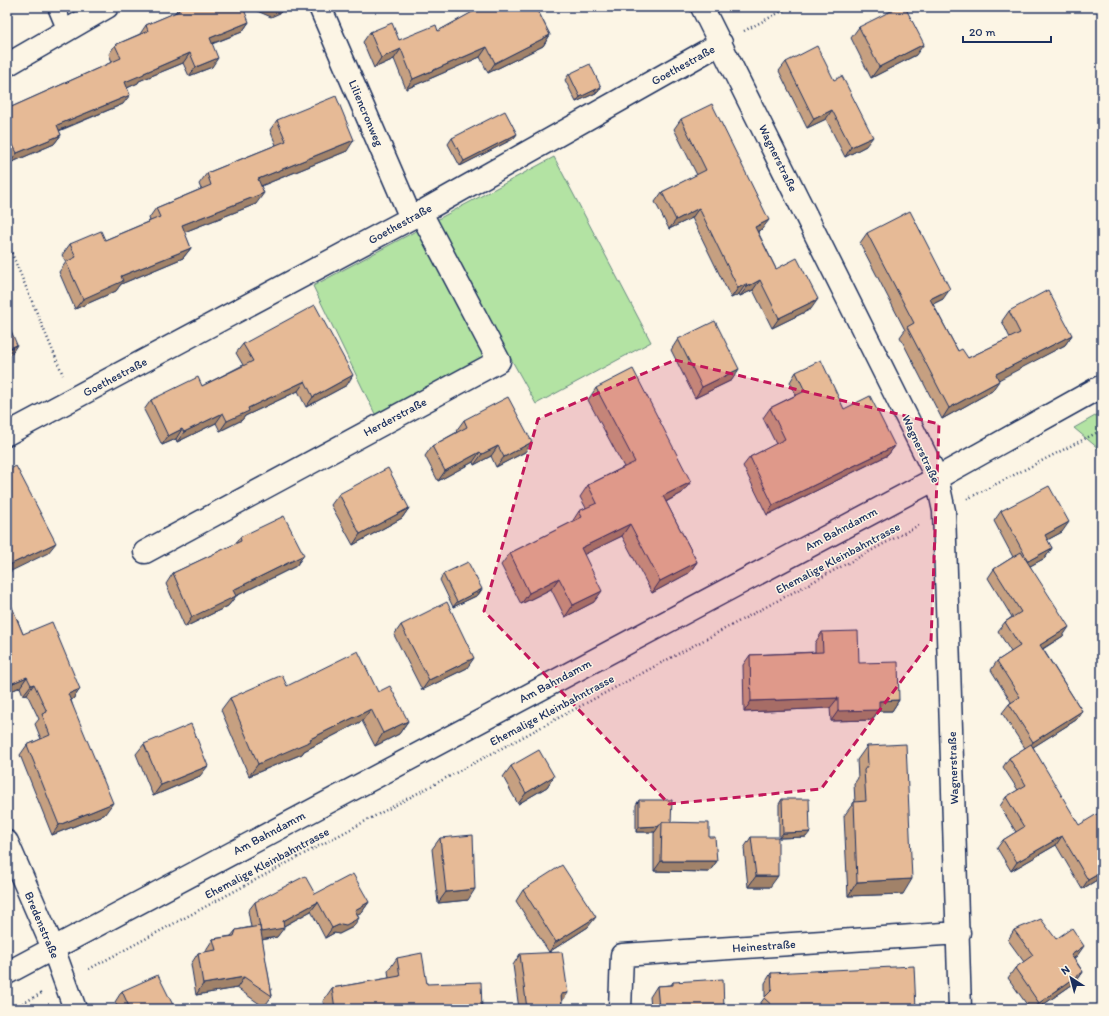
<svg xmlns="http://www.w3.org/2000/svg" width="1109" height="1016" font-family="Itim,sans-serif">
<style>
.green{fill:#b3e3a3;stroke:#678980}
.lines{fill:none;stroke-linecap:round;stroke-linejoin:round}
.service-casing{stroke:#1b2f5e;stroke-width:19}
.minor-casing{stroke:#1b2f5e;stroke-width:25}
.path{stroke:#1b2f5e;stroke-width:2.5;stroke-dasharray:1 3;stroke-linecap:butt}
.service{stroke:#fcf5e5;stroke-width:16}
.minor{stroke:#fcf5e5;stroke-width:22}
.wall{fill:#c6a081;stroke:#1b2f5e}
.shaded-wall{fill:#a18269;stroke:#1b2f5e}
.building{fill:#e6ba96;stroke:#1b2f5e}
.marked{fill:#c2185b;fill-opacity:0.2;stroke:#c2185b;stroke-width:3;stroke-dasharray:8 5;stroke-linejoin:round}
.labels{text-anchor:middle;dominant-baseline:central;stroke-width:3;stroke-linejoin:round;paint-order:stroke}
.street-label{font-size:12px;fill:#1b2f5e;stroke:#fcf5e5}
</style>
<rect width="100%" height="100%" fill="#fcf5e5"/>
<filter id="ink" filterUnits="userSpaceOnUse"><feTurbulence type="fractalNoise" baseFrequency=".025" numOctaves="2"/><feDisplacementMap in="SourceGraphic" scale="8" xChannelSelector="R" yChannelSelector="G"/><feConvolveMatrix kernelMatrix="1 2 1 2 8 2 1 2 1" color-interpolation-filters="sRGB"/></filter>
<g filter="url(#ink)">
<path class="green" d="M554,157L651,342L536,404L505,348L377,418L313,286Z
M1102,412V456L1099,449L1074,428Z"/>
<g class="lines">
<g class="service-casing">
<path id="service" d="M56,7L66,31"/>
</g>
<g class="minor-casing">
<path id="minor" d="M320,7L411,218
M702,7L937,478L944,511L960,1009
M7,65L107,7
M7,434L411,218L721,43
M145,552L499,361L421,213
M7,842L53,948L75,1009
M7,973L937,478L1102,386
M620,1009L622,955L959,933"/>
</g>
<path class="path" d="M744,31L790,7
M7,242L63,375
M967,499L1102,430
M89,969L919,525
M12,1009L42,993"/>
<use href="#service" class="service"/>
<use href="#minor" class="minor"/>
</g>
<path class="wall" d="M478,7H536L550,35L543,46L488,73L480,57L406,89L394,59L374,68L363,42L370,32L399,40L438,31L475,11Z
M623,7H635L626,12Z
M178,8L249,22L242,32L212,44V67L189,76L183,63L139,81L138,83L127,88L123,104L59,131L61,135L54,144L10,163L7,155V109L112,62L109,54L115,45L140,34L146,25L175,13Z
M859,27L916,55L871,78L851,38Z
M786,62L834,80L866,146L845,157L826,119L807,128L779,71Z
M569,74L601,87L598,92L576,102L565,80Z
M681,119L762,229L758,232L776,269L811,309L772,328L753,290L740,296L739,294L731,298L692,218L669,229L655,202L662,192L697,175L674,129Z
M277,120L347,151L261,186L256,204L184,232L191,248L183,258L121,284L116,291L75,309L59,272L66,262L62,255L70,244L105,240L150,221L149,218L156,208L201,189L199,184L207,173L276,145L270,130Z
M517,134L513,139L460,166L448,144L452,138Z
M867,233L943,299L933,304L958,351L968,358L1010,338L1002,321L1009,311L1072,335L1065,345L998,379L992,391L942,419L900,337L905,330L860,243Z
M678,339L732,380L695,398L671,350Z
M243,344L347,385L306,407L298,391L245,416L242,420L220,431L216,423L177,442L176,439L162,445L144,410L151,400L202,386L243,365L236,353Z
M796,372L844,409L895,446L888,455L767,515L743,466L750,457L776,444L763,418L770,408L796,395L790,382Z
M596,388L682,493L666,502L697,562L689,573L652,593L622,536L584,554L594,602L565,617L551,589L521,604L501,565L510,553L572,522L579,511L586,508L580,497L588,485L624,467L588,400Z
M464,420L525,452L496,467L491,456L474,465L473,462L438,481L425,456L432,446L457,432L456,431Z
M339,494L409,508L402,518L353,545L331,505Z
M1001,511L1062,532L1047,540L1052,548L1045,558L1030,566L1063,636L1043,649L1082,711L1076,720L1033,747L1102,877L1082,889L1056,845L1011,871L997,848L1003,840L1016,832L1000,806L1006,797L1018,790L1003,767L1009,758L1025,748L1002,713L1009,704L1011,702L991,670L997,661L1011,652L998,631L1005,622L1012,617L988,578L994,569L1013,557L994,521Z
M240,537L304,555L296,566L236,596L228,606L185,627L166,584L173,573L235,544Z
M443,574L482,589L478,595L453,607L440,580Z
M7,595L23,634L80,689L73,699L71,700L105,814L52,835L20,755L27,745L41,739L35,724L39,719L27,694L23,695L20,687L7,693Z
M401,625L467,668L422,690L394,635Z
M822,632L859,663L899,700L892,711H878L872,720L831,721L830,708L744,712L743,665L750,655L815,652V643Z
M287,686L378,692L408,721L399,734L375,746L362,721L304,751L302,754L249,776L221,710L230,698Z
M144,744L200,776L153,796L136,754Z
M867,746L903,894L848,896L844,816L854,802H855L854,784L858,778L857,760Z
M511,766L554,776L547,787L518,804L503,777Z
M782,799L806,837L779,838V804Z
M639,800L671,822L709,837L717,861L709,872L654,871V833L655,832H636V805Z
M751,837L770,887H748L744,848Z
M440,838L468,900L438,903L432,849Z
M523,890L588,927L549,952L516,901Z
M315,894L369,902L362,912L357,914L353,927L339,934L334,933L325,938L311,911L284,926L277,937L262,940L272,996L264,1007L237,988L196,995L191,964L198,953L206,952V950L213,939L231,936L236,930L251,927L248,911L255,902Z
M1014,930L1056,939L1077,956L1074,958L1083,972L1076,982L1037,1009H1030L1008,978L1015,968L1024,962L1008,940Z
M520,954L562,1002V1009H519L513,965Z
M397,958L427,984L482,1009H324L323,1001L332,988L389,978L388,971Z
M771,973L916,1009H759L757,1008L765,997V983Z
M673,982L724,1009H651L650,997L657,986L671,985Z
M122,991L175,1009H118L115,1002Z"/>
<path class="shaded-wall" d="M248,7H287L284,8L280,13L271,17Z
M629,7H635L626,12Z
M249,22L242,32L203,47L210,38Z
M550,35L543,46L488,73L495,63Z
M924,44L916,55L871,78L879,67Z
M487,47L480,57L406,89L413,79Z
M401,49L394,59L374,68L381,58Z
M190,53L183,63L139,81L138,83L118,92L125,82L144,73Z
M218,58L212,67L189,76L196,67Z
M601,87L598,92L576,102L580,97Z
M130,95L123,104L50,134L57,125Z
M832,110L826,119L807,128L814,119Z
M517,134L513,139L460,166L464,161Z
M61,135L54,144L10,163L17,153Z
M873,137L866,146L845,157L851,147Z
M354,140L347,151L251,190L258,179Z
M13,145L7,154V148Z
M264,193L256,204L174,236L182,225Z
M699,208L692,218L669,229L676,220Z
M769,220L762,229L748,236L755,227Z
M191,248L183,258L121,284L116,291L75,309L83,299L121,276Z
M760,280L753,290L740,296L747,287Z
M746,284L739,294L731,298L738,288Z
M950,289L943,299L923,309L930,299Z
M818,299L811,309L772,328L779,318Z
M1072,335L1065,345L989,385L996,374Z
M17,345L10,356L7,357V349Z
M739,369L732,380L695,398L702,387Z
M353,375L347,385L306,407L313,397Z
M305,381L298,391L245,416L242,420L220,431L227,421L248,408Z
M999,381L992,391L942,419L949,408Z
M223,413L216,423L177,442L184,432Z
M182,429L176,439L162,445L168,436Z
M532,442L525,452L496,467L504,457Z
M498,446L491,456L474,465L482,454Z
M895,446L888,455L767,515L773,505Z
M480,452L473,462L438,481L445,471Z
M691,482L682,493L654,508L663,496Z
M409,508L402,518L353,545L360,534Z
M1069,522L1062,532L1038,545L1045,535Z
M630,524L622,536L573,560L581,548Z
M56,543L48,553L7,573V566Z
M1052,548L1045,558L1021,571L1028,561Z
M304,555L296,566L236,596L228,606L185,627L192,617L233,590Z
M697,562L689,573L652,593L660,581Z
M559,578L551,589L521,604L529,593Z
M482,589L478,595L453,607L457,602Z
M602,591L594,602L565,617L573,605Z
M1069,627L1063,636L1034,654L1040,645Z
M474,658L467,668L422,690L429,680Z
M27,677L20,687L7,693V687L8,685Z
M34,684L27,694L23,695L31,685Z
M80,689L73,699L61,704L68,694Z
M838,698L830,708L744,712L751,701Z
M899,700L892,711H878L872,720L831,721L838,711L879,701Z
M371,709L362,721L304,751L302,754L249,776L258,764L310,739Z
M1082,711L1076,720L1027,751L1033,742Z
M408,721L399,734L375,746L383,733Z
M208,766L200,776L153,796L161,785Z
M554,776L547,787L518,804L526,793Z
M113,803L105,814L52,835L59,825Z
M659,826L655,832H636L639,827Z
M810,832L806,837L779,838L783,833Z
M1062,836L1056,845L1011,871L1017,862Z
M661,861H717L709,872L654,871Z
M1102,872V877L1082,889L1088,880Z
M756,876H778L770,887H748Z
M912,879L903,894L848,896L857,882Z
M475,889L468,900L438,903L446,892Z
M318,902L311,911L280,928H284L277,937L254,941L260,932L283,921Z
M369,902L362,912L348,919L355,910Z
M596,917L588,927L549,952L556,942Z
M359,918L353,927L339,934L334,933L325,938L332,928L341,924Z
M1084,946L1077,956L1064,965L1071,955Z
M1083,972L1076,982L1037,1009H1035L1039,1003Z
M244,977L237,988L196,995L203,984Z
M568,993L561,1003V994Z"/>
<path class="building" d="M180,7H243L249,22L210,38L218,58L196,67L190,53L144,73V74L125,82L130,95L57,125L61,135L17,153L13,145L7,148V109L121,58L115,45L148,31L146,25L179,11L178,8Z
M478,7H536L550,35L495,63L487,47L413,79L401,49L381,58L370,32L392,23L399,40L436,25L438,31L476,10Z
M899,7H905L924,44L879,67L859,27Z
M817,46L834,80L842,76L873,137L851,147L832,110L814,119L786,62Z
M590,64L601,87L580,97L569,74Z
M336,96L354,140L258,179L264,193L182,225L191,248L121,276L123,281L83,299L66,262L76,257L70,244L101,231L105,240L160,217L156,208L211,185L207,173L286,141L277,120Z
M712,104L769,220L755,227L776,269L797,258L818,299L779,318L760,280L747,287L746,284L738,288L699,208L676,220L662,192L706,170L681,119Z
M505,111L517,134L464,161L452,138Z
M910,211L950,289L930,299L958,351L962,349L968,358L1020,333L1009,311L1048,290L1072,335L996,374L999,381L949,408L907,327L914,323L867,233Z
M315,305L353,375L313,397L305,381L248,408L249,411L227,421L223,413L184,432L182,429L168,436L151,400L198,377L202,386L253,361L243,344Z
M7,321L17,345L7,349Z
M715,321L739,369L702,387L678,339Z
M821,360L844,409L870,396L895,446L773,505L750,457L785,439L770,408L805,391L796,372Z
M633,369L691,482L663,496L697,562L660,581L630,524L581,548L602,591L573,605L559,578L529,593L510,553L582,517L579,511L597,503L588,485L635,462L596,388Z
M508,397L532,442L504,457L498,446L482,454L480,452L445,471L432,446L467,427L464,420Z
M16,466L56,543L7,566V471Z
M388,468L409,508L360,534L339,494Z
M1049,486L1069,522L1045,535L1052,548L1028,561L1001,511Z
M284,516L304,555L233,590L236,596L192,617L173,573L241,541L240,537Z
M1021,552L1069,627L1040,645L1082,711L1033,742L1009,704L1020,697L997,661L1020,646L1005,622L1021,612L994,569Z
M468,562L482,589L457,602L443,574Z
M7,595L23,634L52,622L80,689L68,694L113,803L59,825L27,745L50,735L42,714L47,712L34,684L31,685L27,677L8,685L7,682Z
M447,602L474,658L429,680L401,625Z
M858,631L859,663L898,662L899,700L879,701V710L838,711V698L751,701L750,655L823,652L822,632Z
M358,651L378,692L390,686L408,721L383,733L371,709L310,739L311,741L258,764L230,698L282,675L287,686Z
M191,724L208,766L161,785L144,744Z
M906,744L912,879L857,882L854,802L866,801L864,770L868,765L867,746Z
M1031,744L1079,825L1102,811V872L1088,880L1062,836L1017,862L1003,840L1024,827L1006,797L1026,785L1009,758Z
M539,750L554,776L526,793L511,766Z
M782,799H809L810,832L783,833Z
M639,800H672L671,822H662L659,826L639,827Z
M662,822L709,823V837H715L717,861H661Z
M473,835L475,889L446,892L440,838Z
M751,837H778V876H756Z
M562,865L596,917L556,942L523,890Z
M353,874L369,902L355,910L359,918L346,925L341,924L332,928L318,902L283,921L284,928L261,932L255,902L305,876L315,894Z
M1041,919L1056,939L1072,928L1084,946L1071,955L1083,972L1039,1003L1015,968L1033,955L1014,930Z
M260,926L272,996L244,977L203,984L198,953L216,950L213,939L234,936L236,930Z
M562,952L568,993L561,994L562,1009H527L520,954Z
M422,953L427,984L481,982L482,1009H335L332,988L400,976L397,958Z
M914,966L916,1009H791V1008L776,1009L764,998L772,990L771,973Z
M158,975L175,1009H130L122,991Z
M723,979L724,1009H659L657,986L673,985V982Z"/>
</g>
<path class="marked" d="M675,360L939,424L931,641L821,789L669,804L484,611L538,419Z"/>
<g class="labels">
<g class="street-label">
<text transform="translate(683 65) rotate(-29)">Goethestraße</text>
<text transform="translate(366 113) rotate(67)">Liliencronweg</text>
<text transform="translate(778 158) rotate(64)">Wagnerstraße</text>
<text transform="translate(400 224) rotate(-29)">Goethestraße</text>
<text transform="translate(115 377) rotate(-28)">Goethestraße</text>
<text transform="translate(395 417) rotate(-28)">Herderstraße</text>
<text transform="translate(921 449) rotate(65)">Wagnerstraße</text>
<text transform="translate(841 529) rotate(-28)">Am Bahndamm</text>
<text transform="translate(838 558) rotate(-28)">Ehemalige Kleinbahntrasse</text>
<text transform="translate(555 681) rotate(-28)">Am Bahndamm</text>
<text transform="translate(552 710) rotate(-28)">Ehemalige Kleinbahntrasse</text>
<text transform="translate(953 768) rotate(-92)">Wagnerstraße</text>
<text transform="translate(269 833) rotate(-28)">Am Bahndamm</text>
<text transform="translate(267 863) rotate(-28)">Ehemalige Kleinbahntrasse</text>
<text transform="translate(42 925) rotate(67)">Bredenstraße</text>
<text transform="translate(764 946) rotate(-4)">Heinestraße</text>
</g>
</g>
<rect width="1109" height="1016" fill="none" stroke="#fcf5e5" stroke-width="24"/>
<rect x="12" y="12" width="1085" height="992" fill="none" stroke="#1b2f5e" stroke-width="1.5" filter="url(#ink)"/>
<g transform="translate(1071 978) rotate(324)" stroke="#fcf5e5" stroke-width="3" paint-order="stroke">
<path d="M0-3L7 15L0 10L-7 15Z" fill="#1b2f5e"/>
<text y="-6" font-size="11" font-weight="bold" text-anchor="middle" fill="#1b2f5e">N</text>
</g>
<path d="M963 36v6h88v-6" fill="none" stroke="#1b2f5e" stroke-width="2"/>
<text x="969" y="36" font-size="12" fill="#1b2f5e" stroke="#fcf5e5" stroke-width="3" paint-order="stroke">20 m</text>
</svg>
